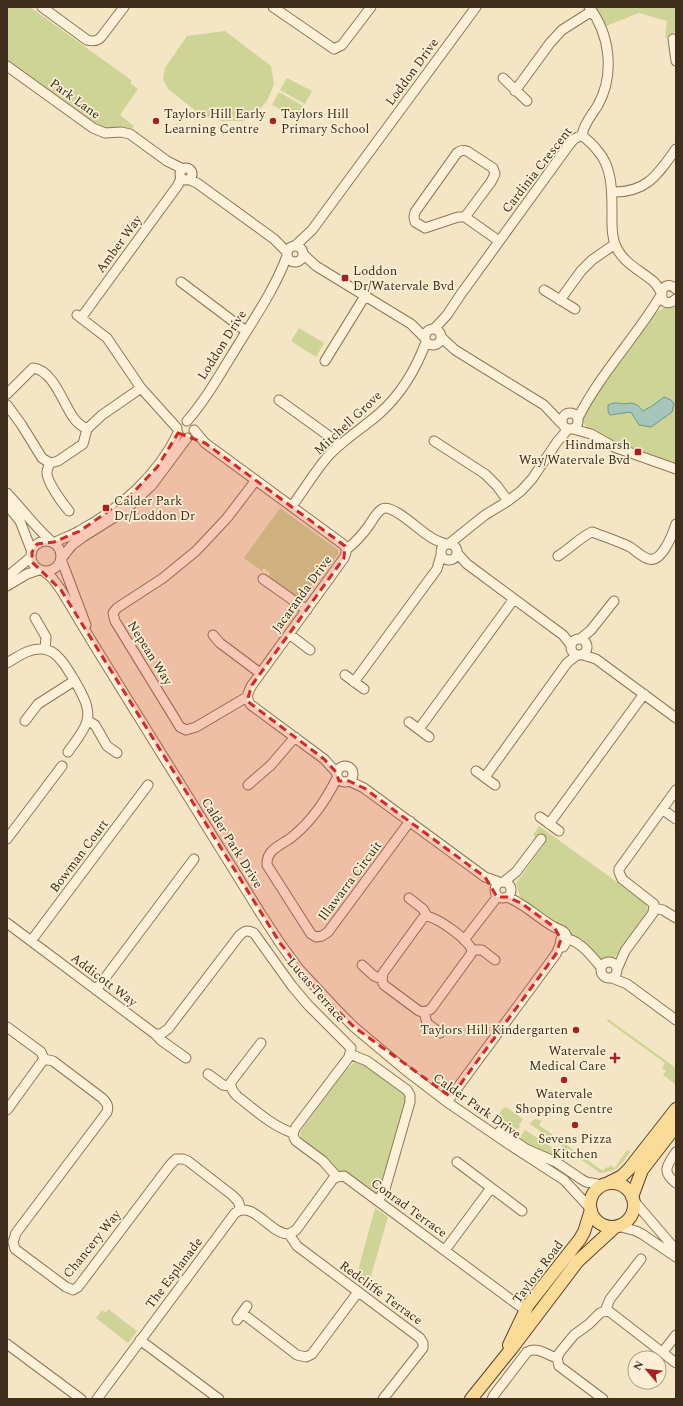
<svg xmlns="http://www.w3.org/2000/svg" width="683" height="1406" font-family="Spectral,serif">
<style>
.green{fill:#cdd496}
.water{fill:#a6c6bc;stroke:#6b968b}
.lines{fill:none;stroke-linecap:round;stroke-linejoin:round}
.minor-casing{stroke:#917557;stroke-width:11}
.major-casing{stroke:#5f432c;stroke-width:14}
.minor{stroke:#fdf2d9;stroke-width:9}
.major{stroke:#fbdb98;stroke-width:12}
.marked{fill:#d62828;fill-opacity:0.2;stroke:#d62828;stroke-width:3;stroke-dasharray:8 5;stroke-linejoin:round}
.poi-dot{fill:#a81f22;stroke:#faefd5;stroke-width:1.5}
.labels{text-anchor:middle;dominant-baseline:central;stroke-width:3.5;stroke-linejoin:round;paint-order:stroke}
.street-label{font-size:13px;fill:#3f2d1d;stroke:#faefd5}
.poi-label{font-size:13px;fill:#3f2d1d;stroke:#faefd5;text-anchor:start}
</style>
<rect width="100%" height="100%" fill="#f4e5c4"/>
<path class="green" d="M7,7H30L131,80V84L138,89L120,115L134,126L130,131L107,129L94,124L7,62Z
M596,7H676V31L671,35L665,38L667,21L639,13L606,26Z
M225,31L271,66L274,84L267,101L256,113L243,121H222L202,116L168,89L163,79L165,68L187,36Z
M287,78L312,91L305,104L280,90Z
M279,92L303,106L297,118L272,105Z
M676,306V464L630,450L588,428C583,423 580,421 582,413L654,314L665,307Z
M299,328L324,343L316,357L291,341Z
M280,508L338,550V554L303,602L268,576L270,573L264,568L262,571L244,558Z
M539,826L646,903L649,913L614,958L602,960L520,897L516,883L543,846L533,835Z
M608,1019L676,1068V1085L663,1075L666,1071L662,1068L665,1063L607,1021Z
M360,1061L405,1093L408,1099L380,1193L376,1194L369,1190L347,1173L338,1171L329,1161L305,1143L301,1138L300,1134L302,1129L345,1071L355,1062Z
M506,1107L523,1119L519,1125L520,1127L513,1133C505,1133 501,1129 498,1121C499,1115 500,1109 506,1107Z
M536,1119L542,1121L539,1125L603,1171L606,1167L608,1168L610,1165L615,1168L627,1150L630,1152C621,1165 617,1172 600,1173L530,1124L533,1120Z
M525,1130L559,1152V1154L557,1158L534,1150L521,1140V1135Z
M375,1208L388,1217L368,1287L356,1278Z
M108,1309L137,1331L128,1343L96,1318L102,1310L106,1313Z"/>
<path class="water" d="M664,397L671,400L674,404L672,412L651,427L639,425L631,412L610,415L608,411V405C615,402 617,403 624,404C626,404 628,403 630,403C636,403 640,407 643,411L652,406Z"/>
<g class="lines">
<g class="minor-casing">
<path id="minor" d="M42,7L87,40C94,42 98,41 102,36L124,7
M273,7L334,49L342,45L371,7
M673,39L676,61
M7,66L93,128L105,133L121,132L130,134L167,161L183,169
M503,78L527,101
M515,91L550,43L562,30L592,11
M582,135C587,140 593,144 597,150C612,166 612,190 612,211C612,222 611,234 615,244C622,263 640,270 654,282C657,285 659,289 661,292
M180 174a6 6 0 1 1 12 0a6 6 0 1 1-12 0Z
M190,180L197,183L274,239L287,252
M612,192C647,193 658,174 676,149
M465,217L491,182L495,174L493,168L467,151C463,150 461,150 457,153L415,212L414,217L415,222L425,228L458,217H465L499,241
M296,245L312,230L476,7
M287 254a8 8 0 1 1 16 0a8 8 0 1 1-16 0Z
M303,254L316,266L411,324L425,338
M181,282L246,331
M676,289C657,274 657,315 676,299
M544,290L575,309
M560,300L581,271L592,260L615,244
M77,315L107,338L141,388L177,428
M81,318L178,185L181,178
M425 337a8 8 0 1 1 16 0a8 8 0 1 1-16 0Z
M434,329L447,315L461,294L569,145L574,139L582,135C584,123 592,115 598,105C615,74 610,34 589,7
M441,337L455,350L544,405L561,423
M325,361L365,296
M7,394L33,368C53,370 63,403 73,417C77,423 81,426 87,429L83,444L58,461L50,463L42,458L21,424L7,405
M279,400L340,444
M562 421a8 8 0 1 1 16 0a8 8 0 1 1-16 0Z
M578,418C600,374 636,337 661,295
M187,421C207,398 222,371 238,345C256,316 275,288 287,256
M87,429L102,415L141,388
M573,429L591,434L614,447L631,453L676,469
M194,430L205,443L340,542C347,547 348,550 344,558L252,685C248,692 245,698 251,705L324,759L336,772
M434,441L485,474L497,486L508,501
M50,463C49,466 47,469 47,472C46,481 63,504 69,511
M7,493C22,509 35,527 52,542
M7,505L20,521L32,552
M292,506C304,490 317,468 330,454C345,439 364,427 380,413C401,394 416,369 426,342
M31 556a15 15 0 1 1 30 0a15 15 0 1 1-30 0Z
M54,543C62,538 71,536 79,531C120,509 158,475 178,433
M450,543L485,515L508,501L521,491L532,479L557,442L568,429
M441 552a8 8 0 1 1 16 0a8 8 0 1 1-16 0Z
M347,549C356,542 363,534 370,524C373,519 377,512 382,509C392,503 420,531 429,536C434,540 440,542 446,544
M457,553L467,564L563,635L571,645
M558,556C569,549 582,536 592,532C605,537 618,541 630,547C636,551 643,558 649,559C662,563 673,533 676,524
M61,559L72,545L83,537L118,515L134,502L152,485L187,438
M61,559L86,625
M44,571L52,578L61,590L94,645L261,914L280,943L298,968L338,1011L354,1027L409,1073L447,1102L510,1145L564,1180L590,1208
M7,577L31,557
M263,579L307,610
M7,586L27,574L39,570
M35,618L46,637L45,649
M289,634L310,650
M213,635L220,643L260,673
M571 647a8 8 0 1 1 16 0a8 8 0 1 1-16 0Z
M580,639L591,630L614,601
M583,655L596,659L676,718
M7,663C19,656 29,648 43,649C50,650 55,653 59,658C66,665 86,698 87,708C88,712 88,717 87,721C84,732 74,743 68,752
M345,675L364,689
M354,682L437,569L441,555
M247,697L196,727L186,730L180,727L115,621L113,613L117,608L163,578L196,551L227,518L256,480
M87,720L95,725L107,746L117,753
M25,721L38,704L74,681
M409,722L429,737
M419,729L514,599
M337 774a8 8 0 1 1 16 0a8 8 0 1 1-16 0Z
M476,771L495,785
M485,777L567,663L577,655
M337,778C326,800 312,821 292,837C282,845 266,849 267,865L311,934L316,937L322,936L328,932L410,821
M349,781L364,788L485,877L499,882
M248,785L271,765L295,737
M662,809L676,819
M540,817L559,831
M549,824L644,694
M7,839L62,766
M505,881L516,872L541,839
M495 890a8 8 0 1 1 16 0a8 8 0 1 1-16 0Z
M507,897C525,904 538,918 554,927C558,929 563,930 565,933C569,938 566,943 563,947
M409,898L423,909L427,916
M654,908L663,910L676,918
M427,916C439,919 467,938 472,950L471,954L431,1009C427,1012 424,1012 419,1011L384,985L382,981L383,973L423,918Z
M7,923L155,1034L162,1041L186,1058
M562,939C578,937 592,957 601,967
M464,940L498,896
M31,941L148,785
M472,950H482L495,960
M601 970a8 8 0 1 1 16 0a8 8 0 1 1-16 0Z
M362,965L374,976L382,979
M618,967L625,951L653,913L654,904L622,879L619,872V869L676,790
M612,978L627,984L676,1020
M96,990L194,859
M424,1012L427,1023L440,1033
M7,1027L41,1052L44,1059L7,1110
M155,1034H161L168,1029L239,936C245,930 247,930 254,933L292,986L308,1005L351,1048L349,1057L296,1127C293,1132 292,1136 296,1141L323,1161L337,1177
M261,1043L231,1082C230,1088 233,1092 237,1096C255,1110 272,1126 293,1133
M350,1054L367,1061L407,1090L410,1095V1102L385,1189L378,1201
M44,1059L53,1061L102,1098C107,1103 109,1106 107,1112L16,1233L13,1242L15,1249L66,1287L73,1290L78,1287L170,1165L176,1159H183L188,1161L232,1195L238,1201L241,1210
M208,1074L223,1085L230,1086
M447,1102L556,954L560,945L561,939
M500,1131L526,1149L556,1162L581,1179L586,1182L602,1185
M676,1152C667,1165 661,1172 676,1183
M457,1162L522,1211
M634,1201L676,1250
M618,1226L636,1231L642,1234L676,1257
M289,1234L296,1230L333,1179L337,1177L344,1176L525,1310
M289,1234L297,1246L420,1338L423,1343V1348L383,1399
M445,1250L491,1188
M605,1311L610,1299L641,1259
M242,1313L297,1355L306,1357L312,1354L358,1292
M237,1320L247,1306
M140,1340L219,1399
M7,1344L81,1399
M662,1353L676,1335
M97,1399L235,1213C254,1200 269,1234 289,1234
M492,1399L494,1395L527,1352C537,1346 547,1355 557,1358
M603,1399L559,1366L557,1358L560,1352L574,1335L589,1324L600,1313L605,1311L610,1312L676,1363"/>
</g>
<g class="major-casing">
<path id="major" d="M608,1183L622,1176L629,1169L676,1109
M590 1205a22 22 0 1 1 44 0a22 22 0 1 1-44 0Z
M632,1197L642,1170L676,1126
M509,1345L528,1305L580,1239L584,1232L591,1210
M471,1399L512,1348L578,1261L615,1227"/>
</g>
<use href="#minor" class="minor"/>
<use href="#major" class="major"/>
</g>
<path class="marked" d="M178,433L205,443L345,546L344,558L252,685L247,701L324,759L336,772L339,781H349L364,788L485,877L497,897H507L521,903L554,927L561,939L556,954L451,1097L354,1027L317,990L280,943L61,590L32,562V552L37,544L54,542L80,531L130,496L158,466Z"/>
<g class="poi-dot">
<circle cx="156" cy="121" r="4"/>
<circle cx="273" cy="121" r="4"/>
<rect x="341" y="274" width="8" height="8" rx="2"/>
<rect x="634" y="448" width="8" height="8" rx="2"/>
<rect x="102" y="504" width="8" height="8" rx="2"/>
<circle cx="576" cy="1030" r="4"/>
<path d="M613 1052h4v4h4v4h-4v4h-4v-4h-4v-4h4z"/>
<circle cx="564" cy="1080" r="4"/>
<circle cx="575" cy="1125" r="4"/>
</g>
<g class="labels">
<g class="street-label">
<text transform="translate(412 72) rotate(-54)">Loddon Drive</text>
<text transform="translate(75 99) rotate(36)">Park Lane</text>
<text transform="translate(537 170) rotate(-52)">Cardinia Crescent</text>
<text transform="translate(119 244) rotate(-54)">Amber Way</text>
<text transform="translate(222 345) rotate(-58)">Loddon Drive</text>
<text transform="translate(348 423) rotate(-43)">Mitchell Grove</text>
<text transform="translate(302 594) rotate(-54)">Jacaranda Drive</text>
<text transform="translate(150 653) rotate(58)">Nepean Way</text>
<text transform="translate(232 843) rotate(58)">Calder Park Drive</text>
<text transform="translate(79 856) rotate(-53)">Bowman Court</text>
<text transform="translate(350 881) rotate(-53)">Illawarra Circuit</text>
<text transform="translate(104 980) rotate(37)">Addicott Way</text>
<text transform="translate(316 990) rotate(49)">Lucas Terrace</text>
<text transform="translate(477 1106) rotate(35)">Calder Park Drive</text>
<text transform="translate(409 1208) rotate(36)">Conrad Terrace</text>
<text transform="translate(92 1244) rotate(-51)">Chancery Way</text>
<text transform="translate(538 1272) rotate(-53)">Taylors Road</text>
<text transform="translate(174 1273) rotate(-53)">The Esplanade</text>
<text transform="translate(381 1293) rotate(36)">Redcliffe Terrace</text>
</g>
<g class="poi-label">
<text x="164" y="114">Taylors Hill Early<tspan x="164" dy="15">Learning Centre</tspan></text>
<text x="281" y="114">Taylors Hill<tspan x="281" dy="15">Primary School</tspan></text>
<text x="353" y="271">Loddon<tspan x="353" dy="15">Dr/Watervale Bvd</tspan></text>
<text x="630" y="445" text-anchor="end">Hindmarsh<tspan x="630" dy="15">Way/Watervale Bvd</tspan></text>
<text x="114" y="501">Calder Park<tspan x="114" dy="15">Dr/Loddon Dr</tspan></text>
<text x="568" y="1030" text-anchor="end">Taylors Hill Kindergarten</text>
<text x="606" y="1051" text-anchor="end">Watervale<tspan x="606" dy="15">Medical Care</tspan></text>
<text x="564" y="1094" text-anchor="middle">Watervale<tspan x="564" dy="15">Shopping Centre</tspan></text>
<text x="575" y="1139" text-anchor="middle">Sevens Pizza<tspan x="575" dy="15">Kitchen</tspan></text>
</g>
</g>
<rect width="683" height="1406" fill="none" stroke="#3f2d1d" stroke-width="16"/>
<g transform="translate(647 1370) rotate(298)"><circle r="19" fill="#faefd5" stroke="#afa18b"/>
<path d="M0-3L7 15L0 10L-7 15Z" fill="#a81f22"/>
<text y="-6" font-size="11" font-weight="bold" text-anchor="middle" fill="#3f2d1d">N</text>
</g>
</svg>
